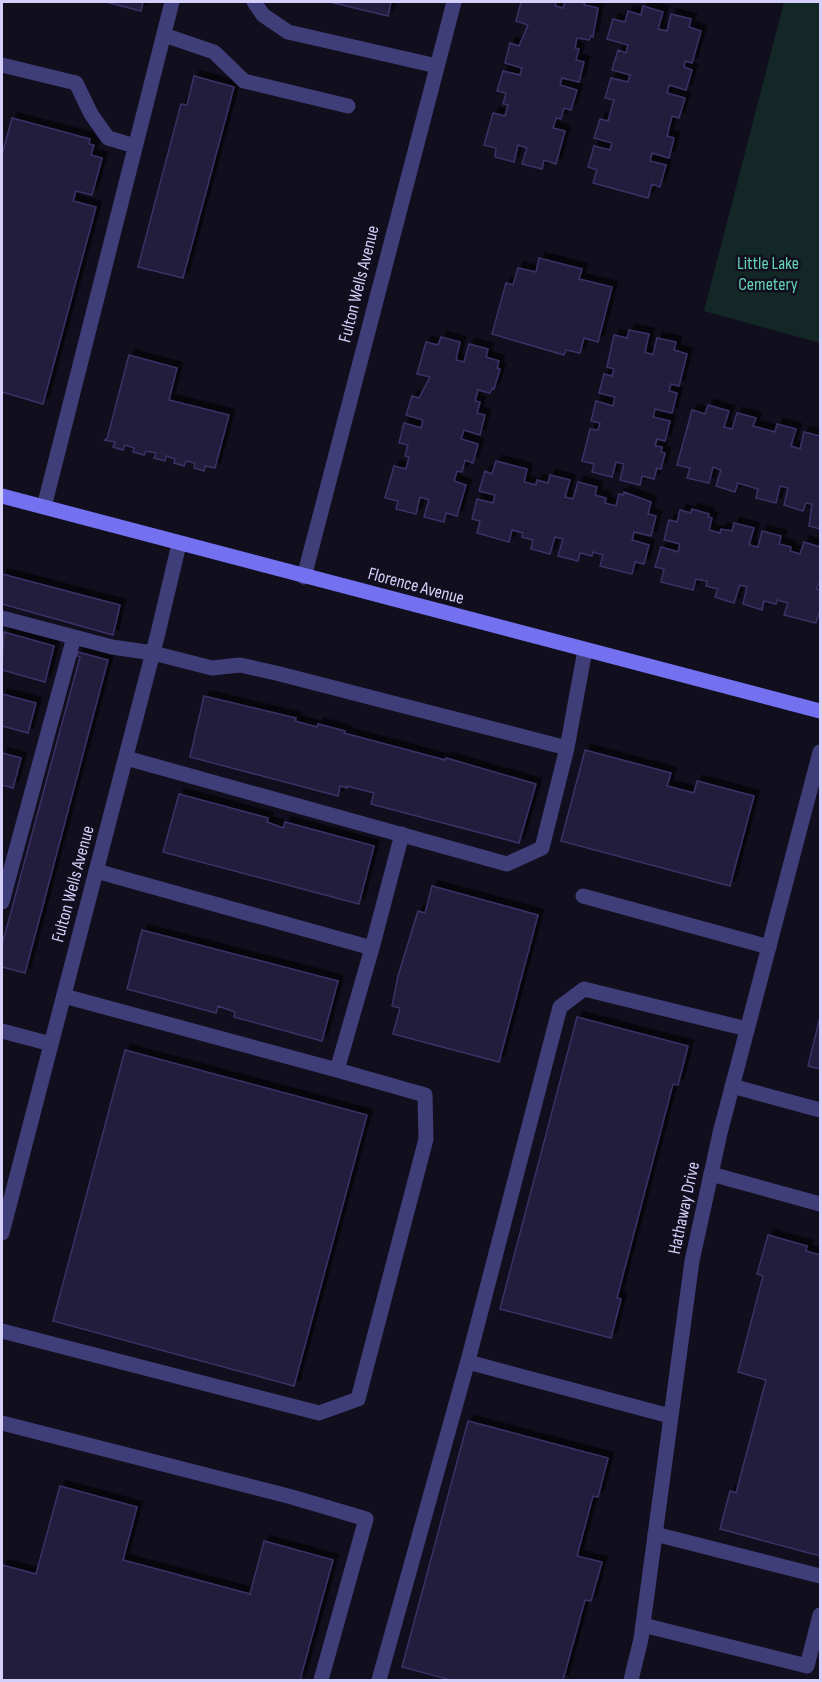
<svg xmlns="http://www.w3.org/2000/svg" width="822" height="1682" font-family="'Sofia Sans Condensed',sans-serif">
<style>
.green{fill:#122726}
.building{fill:#221c3c;stroke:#3b3166;stroke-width:1.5;filter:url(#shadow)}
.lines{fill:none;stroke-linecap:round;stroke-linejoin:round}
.service{stroke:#403e78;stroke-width:15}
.minor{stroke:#403e78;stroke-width:15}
.secondary{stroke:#7371f0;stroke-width:15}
.labels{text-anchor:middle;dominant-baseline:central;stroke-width:5;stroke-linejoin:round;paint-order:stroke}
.park-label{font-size:18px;fill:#64d1b5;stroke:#110e1e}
.street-label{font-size:18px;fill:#d4d0fa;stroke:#110e1e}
</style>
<defs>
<filter id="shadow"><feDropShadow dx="5.5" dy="-5.5" stdDeviation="0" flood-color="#0009"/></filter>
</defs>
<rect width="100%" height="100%" fill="#110e1e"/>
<path class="green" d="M784,2H820V343L704,311Z"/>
<path class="building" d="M106,2H143L141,11Z
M330,2H391L388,16Z
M521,2H556L555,6L563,8L565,2H585L584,5L598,8L593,37L591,36L589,40L577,38L575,48L579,49L576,60L584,62L579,82L562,78L560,85L577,90L571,110L564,108L561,119L556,118L553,128L565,131L556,164L544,160L542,169L522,164L527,148L518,145L514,162L495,157L496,148L484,145L493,113L505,116L508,105L503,104L506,93L497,91L503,71L520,75L522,68L505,63L510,43L519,46L528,25L516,21Z
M643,6L663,12L658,29L667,31L671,14L691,19L689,27L701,31L692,63L685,61L684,67L692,70L686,90L669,85L667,93L685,98L679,118L672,116L667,136L674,138L669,158L652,153L650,161L666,165L660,187L652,184L648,198L593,183L597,170L588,167L594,146L610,150L612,143L594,138L600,119L608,121L614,100L605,98L611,78L628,82L630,75L612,70L618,50L626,53L628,45L607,39L613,19L625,22L628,11L641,15Z
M194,76L234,87L183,278L138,267L181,104L187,105Z
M12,118L90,139L89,144L94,145L91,155L102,158L92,195L76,191L73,201L96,207L43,404L2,392V155Z
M539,258L582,269L579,279L612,287L598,342L584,338L580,353L566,350L564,355L492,334L506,283L513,285L518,268L536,272Z
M629,330L649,334L645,352L653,355L657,338L676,342L674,350L687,354L679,386L671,384L669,391L677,393L672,413L655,409L653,417L670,421L665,441L657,439L655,446L662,447L661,452L665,453L661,469L657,468L654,479L642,476L640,485L620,480L624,464L616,462L612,477L592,472L594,464L582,461L590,429L598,430L600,423L591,421L596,401L613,406L615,397L599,393L604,374L612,376L614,369L607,367L614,335L627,338Z
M441,337L460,342L456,360L464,362L469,344L488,349L486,357L499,361L497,368L500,369L494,389L492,388L490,393L478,390L475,401L480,402L477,413L485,415L480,435L464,430L461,439L478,444L473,463L465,460L462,472L457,471L454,481L466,485L457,516L446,513L444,522L424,517L429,500L420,497L416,514L396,509L398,501L385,498L394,466L406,469L409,457L405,456L408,445L399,443L404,423L421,428L423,420L406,415L412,396L419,398L430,377L417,374L426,342L438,345Z
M129,355L177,368L169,400L229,415L215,468L205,466L204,471L194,468L195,463L186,461L184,466L174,463L175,459L166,456L165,461L154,458L156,453L146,451L144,455L133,452L134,448L125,445L123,450L113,447L115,442L104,440L107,439Z
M708,405L729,411L724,427L732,429L737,413L756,418L753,426L775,432L777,424L796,429L791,446L800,449L804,432L820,436V529L809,526L812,504L806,503L803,511L784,505L788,488L780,486L776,503L756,498L758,489L738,483L735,492L716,486L721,470L713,467L709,483L687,478L690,468L677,465L692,410L705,414Z
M496,461L527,469L524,482L536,485L537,480L548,483L550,475L570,480L565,497L573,499L578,482L597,487L595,495L606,498L605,503L616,506L619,494L623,495L624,492L651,502L648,514L656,516L651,536L634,532L632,540L649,545L644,564L635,562L632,574L600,566L603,555L593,552L592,556L580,553L578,561L558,556L563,539L555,537L550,554L531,549L533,540L522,537L523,533L512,530L509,542L477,533L480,521L472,519L477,499L493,503L495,495L479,491L485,471L492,474Z
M692,509L709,514L708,517L712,518L709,530L720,533L721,529L732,531L734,523L754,528L749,545L758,547L762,531L781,536L779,544L791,547L790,551L800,554L804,542L820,547V581L816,589L820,590V610L816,623L784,615L788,603L777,600L776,604L764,601L762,610L743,604L747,587L740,585L734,603L715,597L718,589L706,586L707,581L696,579L693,590L661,582L664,569L655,567L661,547L678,552L680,544L664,540L669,520L677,522L680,510L691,513Z
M2,574L120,605L113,635L2,604Z
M4,632L54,646L45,682L2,670Z
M78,652L108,660L25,973L2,967V945L80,657L77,656Z
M2,694L36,703L28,733L2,726Z
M204,696L296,718L295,721L317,727L318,724L345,731L344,733L445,760L446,758L536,784L519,843L371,804L374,793L347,786V788L340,786L338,796L190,757Z
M585,750L671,773L667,786L694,793L697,781L754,796L730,886L561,841Z
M2,753L21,758L13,788L2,785Z
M179,794L268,818L267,822L283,828L285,822L374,846L359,904L163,852Z
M432,886L538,915L499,1062L393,1034L400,1008L392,1006L398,976L418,911L425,913Z
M142,930L338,981L322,1041L234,1017L235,1012L218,1006L216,1013L127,989Z
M577,1017L688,1046L678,1085L673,1084L617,1298L621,1299L611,1338L500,1309Z
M820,1017V1069L808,1066Z
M125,1050L367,1115L294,1386L53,1321Z
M768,1235L807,1246L806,1251L820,1255V1556L720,1529L730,1491L736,1493L766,1380L738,1372L763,1276L757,1274Z
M468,1421L608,1458L598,1497L593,1496L577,1556L602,1562L591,1601L585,1600L563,1680H451L402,1667Z
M60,1486L137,1507L123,1560L250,1594L264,1541L333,1560L300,1680H2V1565L36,1574Z"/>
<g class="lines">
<path class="service" d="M254,2L263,15L288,32L437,66
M164,35L214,52L244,81L348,106
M2,65L76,83L91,114L108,138L135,146
M44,507L172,2
M2,618L112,647L153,653L212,668L240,665L276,673L567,748
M126,758L507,864L542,848L567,748L585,650
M96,871L372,948L402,834
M583,896L769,947
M2,902L74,637
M64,996L337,1070L372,948
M2,1031L51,1044
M732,1086L820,1110
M711,1174L820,1204
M2,1331L319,1413L358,1399L426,1139L425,1095L337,1070
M468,1362L670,1416
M2,1423L292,1497L366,1519L321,1680
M655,1534L820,1576
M643,1625L807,1666L820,1615
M379,1680L469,1357L560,1007L584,989L747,1029"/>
<path class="minor" d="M304,577L454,2
M2,1233L158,633L179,544
M631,1680L641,1639L692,1261L720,1133L820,752"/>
<path class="secondary" d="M2,496L820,711"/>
</g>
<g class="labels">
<g class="park-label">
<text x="768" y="263">Little Lake<tspan x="768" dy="21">Cemetery</tspan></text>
</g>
<g class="street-label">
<text transform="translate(359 284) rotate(-76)">Fulton Wells Avenue</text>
<text transform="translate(416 586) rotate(15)">Florence Avenue</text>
<text transform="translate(73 884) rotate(-75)">Fulton Wells Avenue</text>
<text transform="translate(684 1208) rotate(-78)">Hathaway Drive</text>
</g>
</g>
<rect width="822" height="1682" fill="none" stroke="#d4d0fa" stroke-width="6"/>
</svg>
